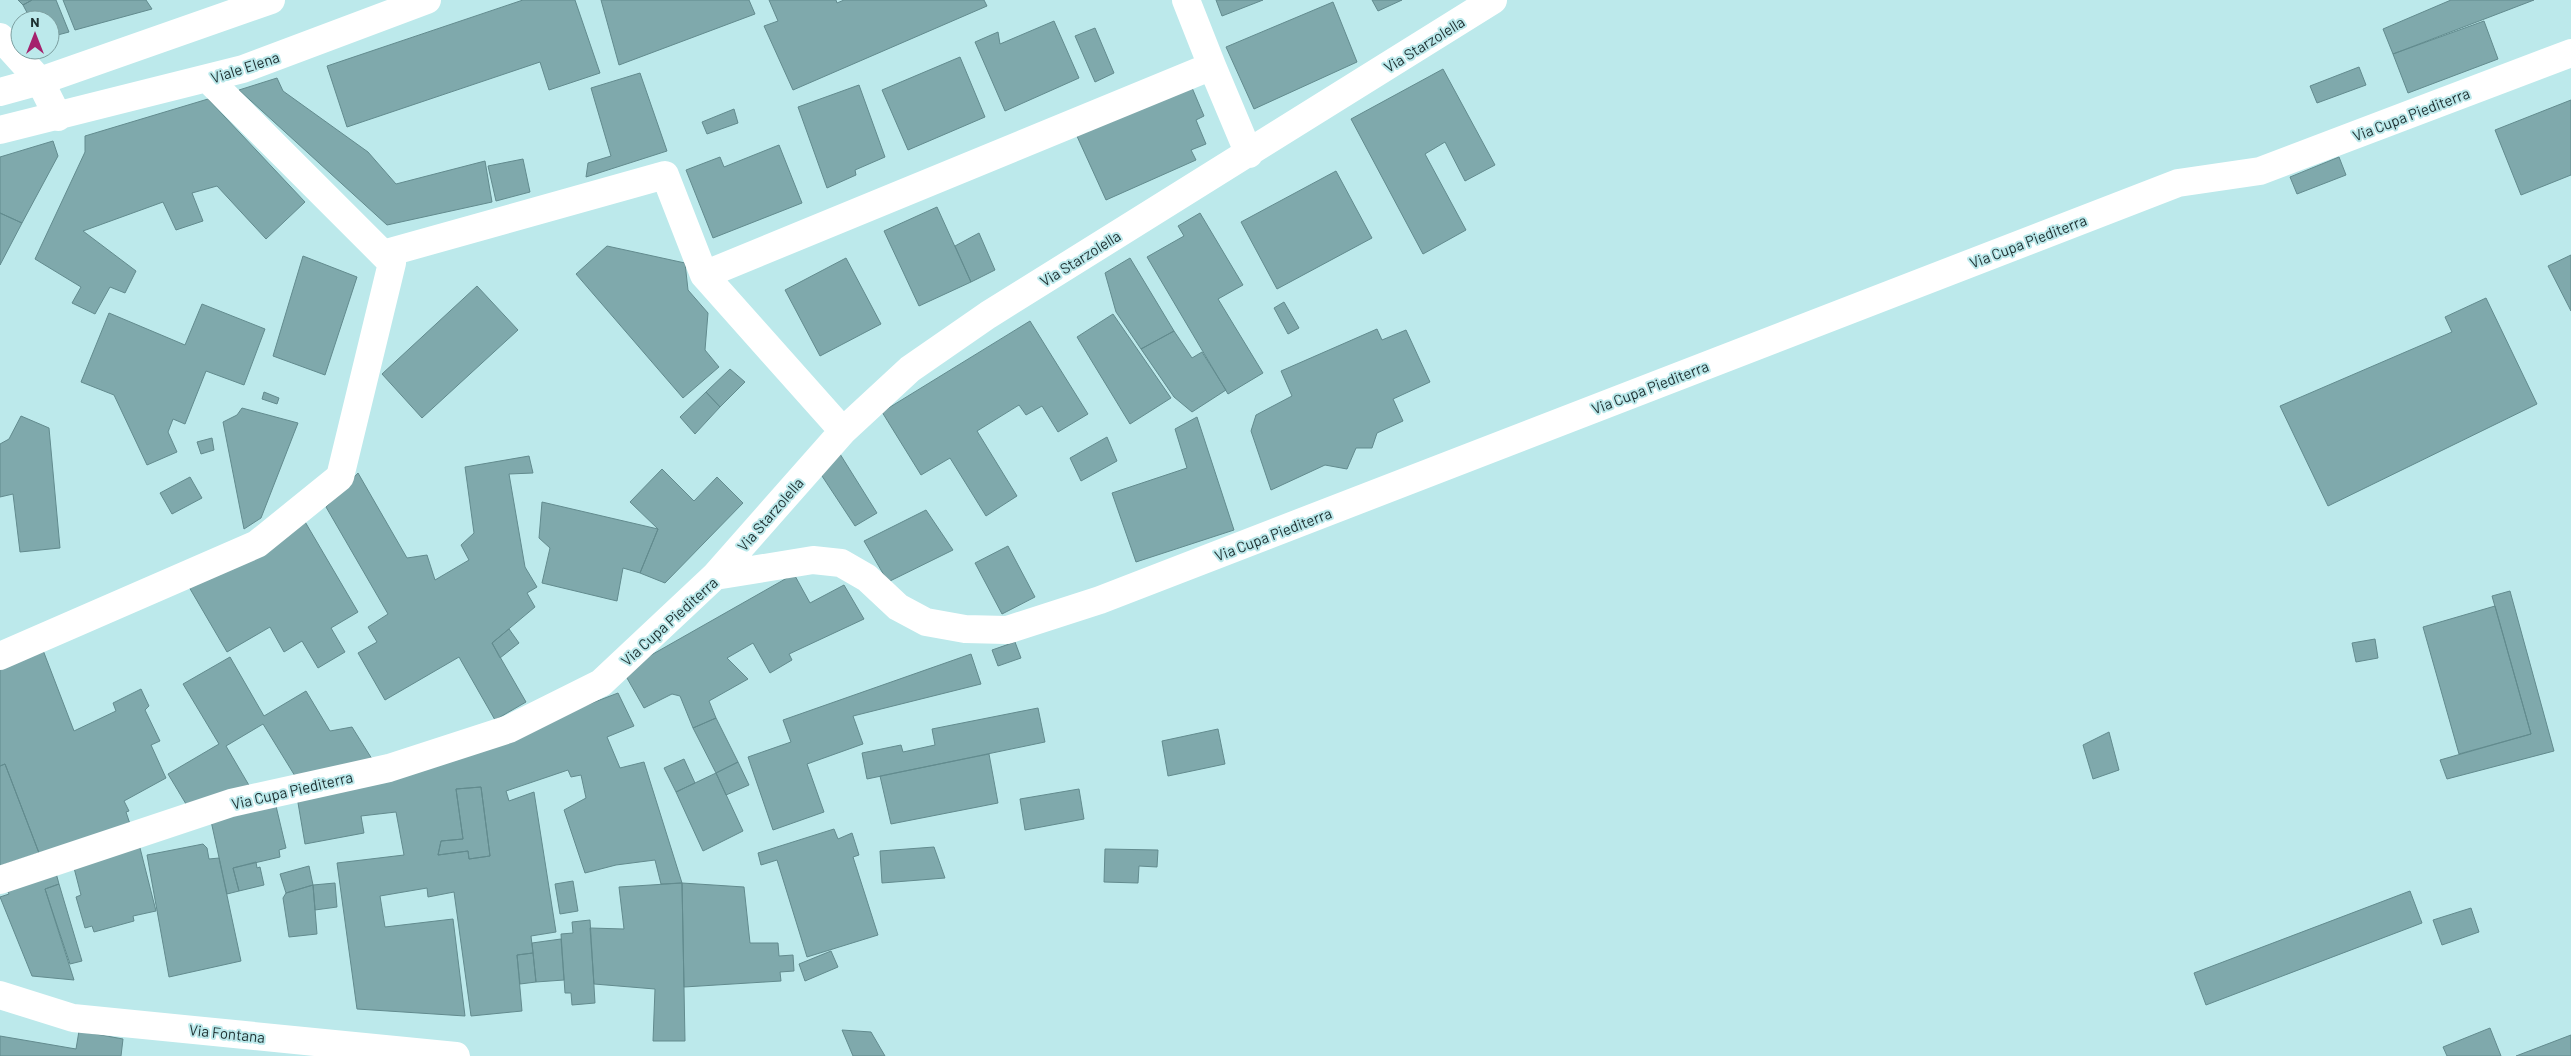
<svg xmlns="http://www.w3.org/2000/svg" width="2571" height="1056" font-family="Barlow,sans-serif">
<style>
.building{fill:#7fa9ac;stroke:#628b8e;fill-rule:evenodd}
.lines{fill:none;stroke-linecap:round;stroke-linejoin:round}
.street{stroke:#fff;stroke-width:28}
.labels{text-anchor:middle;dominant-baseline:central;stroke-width:4;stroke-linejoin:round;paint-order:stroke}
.street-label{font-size:15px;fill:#1d2f30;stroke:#bce9eb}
</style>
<rect width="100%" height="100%" fill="#bce9eb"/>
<path class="building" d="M18,0H32L23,5Z
M32,0H56L69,32L50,37V20H31L23,5Z
M63,0H146L152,9L75,30Z
M523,0H575L600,73L549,90L540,62L347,127L327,66Z
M601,0H749L755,14L619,65Z
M769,0H836L837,3L844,0H984L987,6L793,90L764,26L778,21Z
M1216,0H1263L1222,16Z
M1372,0H1402L1378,11Z
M2451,0H2534L2393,54L2383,29Z
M1333,2L1357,62L1254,109L1226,47Z
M1054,21L1079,78L1005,111L975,42L998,32L1000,44Z
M2484,21L2498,59L2408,93L2393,54Z
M1095,28L1114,73L1095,82L1075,36Z
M960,57L985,117L908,150L882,90Z
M2359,67L2366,85L2317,103L2310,86Z
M1443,69L1495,165L1465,181L1445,142L1425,154L1466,230L1423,254L1351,119Z
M640,73L667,151L586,177L588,163L611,156L591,88Z
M277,78L283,91L368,152L396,184L485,161L492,202L387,225L239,90Z
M1190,83L1204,116L1196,120L1206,144L1191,150L1196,160L1106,200L1076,134Z
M859,85L885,157L855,170L856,175L827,188L798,107Z
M208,99L305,202L266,239L217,186L192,193L203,221L176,230L163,202L83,231L136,271L125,293L110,287L95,314L72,303L81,287L35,259L85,152V136Z
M2571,100V175L2521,195L2495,130Z
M734,109L738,123L707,134L702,122Z
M53,141L58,156L22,223L0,213V157Z
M779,145L802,203L713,238L686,170L720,157L724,167Z
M2339,157L2346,175L2297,194L2290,177Z
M523,159L530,192L496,201L488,166Z
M1336,171L1372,238L1277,289L1241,222Z
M937,207L971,282L919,306L884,231Z
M0,213L22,223L0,265Z
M1200,213L1243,285L1218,299L1263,373L1228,394L1147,257L1184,236L1178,226Z
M979,233L995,270L971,282L955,246Z
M607,246L685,263L688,290L708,313L705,350L719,367L683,398L576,274Z
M2571,255V311L2548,266Z
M303,256L357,277L325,375L273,356Z
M846,258L881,324L820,356L785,290Z
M1130,258L1174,331L1141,349L1116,312L1105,273Z
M477,286L518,330L422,418L382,374Z
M2486,298L2537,404L2328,506L2280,406L2452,332L2445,317Z
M1284,302L1299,328L1288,334L1274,308Z
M202,304L265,329L244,385L206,371L185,424L173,419L168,432L177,452L147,465L114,395L81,382L109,313L185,345Z
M1113,314L1171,398L1130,424L1077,337Z
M1030,321L1088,414L1058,432L1042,406L1026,415L1019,405L977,431L1017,496L986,516L950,458L921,475L882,412Z
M1377,329L1382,340L1406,330L1430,382L1393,399L1403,421L1377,433L1372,448H1356L1347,469L1325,465L1271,490L1251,431L1256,415L1292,396L1281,371Z
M1174,331L1192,358L1202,352L1226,390L1192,412L1174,397L1141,349Z
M730,369L745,382L720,407L706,392Z
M264,392L279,398L277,404L262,399Z
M706,392L720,407L695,434L680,417Z
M242,408L298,423L261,518L244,529L223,422L237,415Z
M21,416L49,428L60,548L20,552L13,494L0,497V444L9,439Z
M1197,417L1234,530L1136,562L1112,493L1187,468L1175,429Z
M1107,437L1117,461L1081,481L1070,458Z
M212,438L214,450L201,454L197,442Z
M840,454L877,513L855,526L820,473Z
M529,456L533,473L509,474L525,567L537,587L527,593L535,607L492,643L526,702L495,720L459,657L385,700L358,653L377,642L368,627L388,614L326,507L358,473L407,558L427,555L435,580L469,560L461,545L474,533L465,467Z
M662,469L694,501L717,477L743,503L665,583L640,573L658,529L630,502Z
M190,477L202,498L172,514L160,493Z
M542,502L658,529L640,573L623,568L617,601L542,583L550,548L539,538Z
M926,510L953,550L888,582L864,541Z
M304,520L358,612L331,628L345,652L318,668L302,641L284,652L270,627L227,652L189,587Z
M1008,546L1035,597L1002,614L975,563Z
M794,574L810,603L844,585L864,619L789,654L792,660L770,673L753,643L727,658L748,679L709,701L716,718L693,728L680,696L672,694L644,708L623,671Z
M2510,591L2554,751L2447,779L2440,760L2531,734L2492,596Z
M2495,606L2531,734L2459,754L2423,627Z
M509,629L519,643L500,658L492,643Z
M2375,639L2378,658L2356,662L2352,643Z
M1015,642L1021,658L998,666L992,650Z
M41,645L74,731L116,711L113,703L141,689L149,706L145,710L160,741L151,745L166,778L124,801L129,811L126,812L132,830L39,853L5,764L0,766V664Z
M971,654L981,684L853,716L863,744L807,764L824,812L773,830L748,757L791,742L783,720Z
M230,657L264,716L306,691L330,731L352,727L372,759L295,776L263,724L226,746L250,787L186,804L168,774L219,744L183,684Z
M618,693L634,726L607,737L620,768L644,762L682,883L661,884L655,860L616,865L585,873L564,810L586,798L581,775L571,777L568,770L506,791L509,801L534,792L556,932L531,936L533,953L517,955L522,1011L471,1016L454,892L428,897L427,888L380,896L385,927L453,919L465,1016L357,1009L337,863L404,855L396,812L361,816L364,833L305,844L297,797L420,769ZM481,787L490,856L469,859L468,851L438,855L441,841L463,839L456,789Z
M1038,708L1045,742L867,779L862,753L901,745L903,752L935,745L932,729Z
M716,718L738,762L716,773L693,728Z
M1218,729L1225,764L1168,776L1162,741Z
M2109,732L2119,770L2093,779L2083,745Z
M989,754L998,803L891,824L880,776Z
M684,759L695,783L676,792L664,768Z
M738,762L749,785L726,795L716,773Z
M5,764L39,853L0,866V766Z
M716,773L743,831L703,851L676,792Z
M481,787L490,856L469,859L468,851L438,855L441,841L463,839L456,789Z
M1079,789L1084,819L1025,830L1020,799Z
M276,806L286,848L279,850L280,857L233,868L239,891L227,894L211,821Z
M834,829L838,839L852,833L859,855L853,857L878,935L807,957L777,860L761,865L758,853Z
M139,844L156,911L133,916L134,921L94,932L92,926L85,928L76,897L81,895L73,864Z
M203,844L207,848L209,859L219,858L241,961L169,977L147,855Z
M934,847L945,878L882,883L880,851Z
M1105,849L1158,850L1157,867L1139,866L1138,883L1104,882Z
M256,862L257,868L260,867L264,885L239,891L233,868Z
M309,866L313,885L286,893L280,874Z
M56,873L59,884L45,889L74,980L32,976L0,897L9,894L7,890Z
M573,881L578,911L560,914L555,884Z
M335,883L337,907L315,910L313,885Z
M682,883L744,887L750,943H778L779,956L793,955L794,971L780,972L781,981L684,987Z
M682,883L685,1041H653L655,989L594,984L590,928L624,929L619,887Z
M59,884L82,961L70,964L45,889Z
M313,885L317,934L289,937L283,898L286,893Z
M2410,891L2422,923L2206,1005L2194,973Z
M2471,908L2479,932L2442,945L2433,920Z
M590,920L595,1003L572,1005L571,993H565L561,934L573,933L572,922Z
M561,939L564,980L536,982L532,943Z
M831,951L838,967L805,981L799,964Z
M533,953L536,982L520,984L517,955Z
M2490,1028L2501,1056H2447L2443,1047Z
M842,1030L871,1032L885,1056H853Z
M79,1031L123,1039L121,1056H0V1036L76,1049Z
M2571,1035V1056H2516Z"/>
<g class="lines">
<path class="street" d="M0,37L40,81L58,117
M1212,66L1249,154
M0,92L40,81L271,0
M0,130L243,69L427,0
M383,254L665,175L704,275
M843,431L704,275L1212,66L1186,0
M715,576L813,560L841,563L867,578L898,607L926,622L965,629L1007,630L1100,600L2178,183L2260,171L2571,53
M0,656L257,544L340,477L392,263L208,79
M0,880L231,803L389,768L509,729L601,683L715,576L843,431L910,369L988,315L1493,0
M0,995L73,1018L456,1056"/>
</g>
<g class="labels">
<g class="street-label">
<text transform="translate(1424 44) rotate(-32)">Via Starzolella</text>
<text transform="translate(245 67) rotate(-18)">Viale Elena</text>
<text transform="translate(2411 114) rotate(-21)">Via Cupa Piediterra</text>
<text transform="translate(2028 241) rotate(-21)">Via Cupa Piediterra</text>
<text transform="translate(1080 258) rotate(-32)">Via Starzolella</text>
<text transform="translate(1650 387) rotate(-21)">Via Cupa Piediterra</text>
<text transform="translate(770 514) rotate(-49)">Via Starzolella</text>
<text transform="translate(1273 534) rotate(-21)">Via Cupa Piediterra</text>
<text transform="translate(669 621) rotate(-42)">Via Cupa Piediterra</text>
<text transform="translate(292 790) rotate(-13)">Via Cupa Piediterra</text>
<text transform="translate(227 1033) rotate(6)">Via Fontana</text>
</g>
</g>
<g transform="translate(35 35)"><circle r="24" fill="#bce9eb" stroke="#7c9fa0"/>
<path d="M0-4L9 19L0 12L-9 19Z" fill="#a5216d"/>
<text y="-8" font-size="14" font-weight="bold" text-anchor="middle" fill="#1d2f30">N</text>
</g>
</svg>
